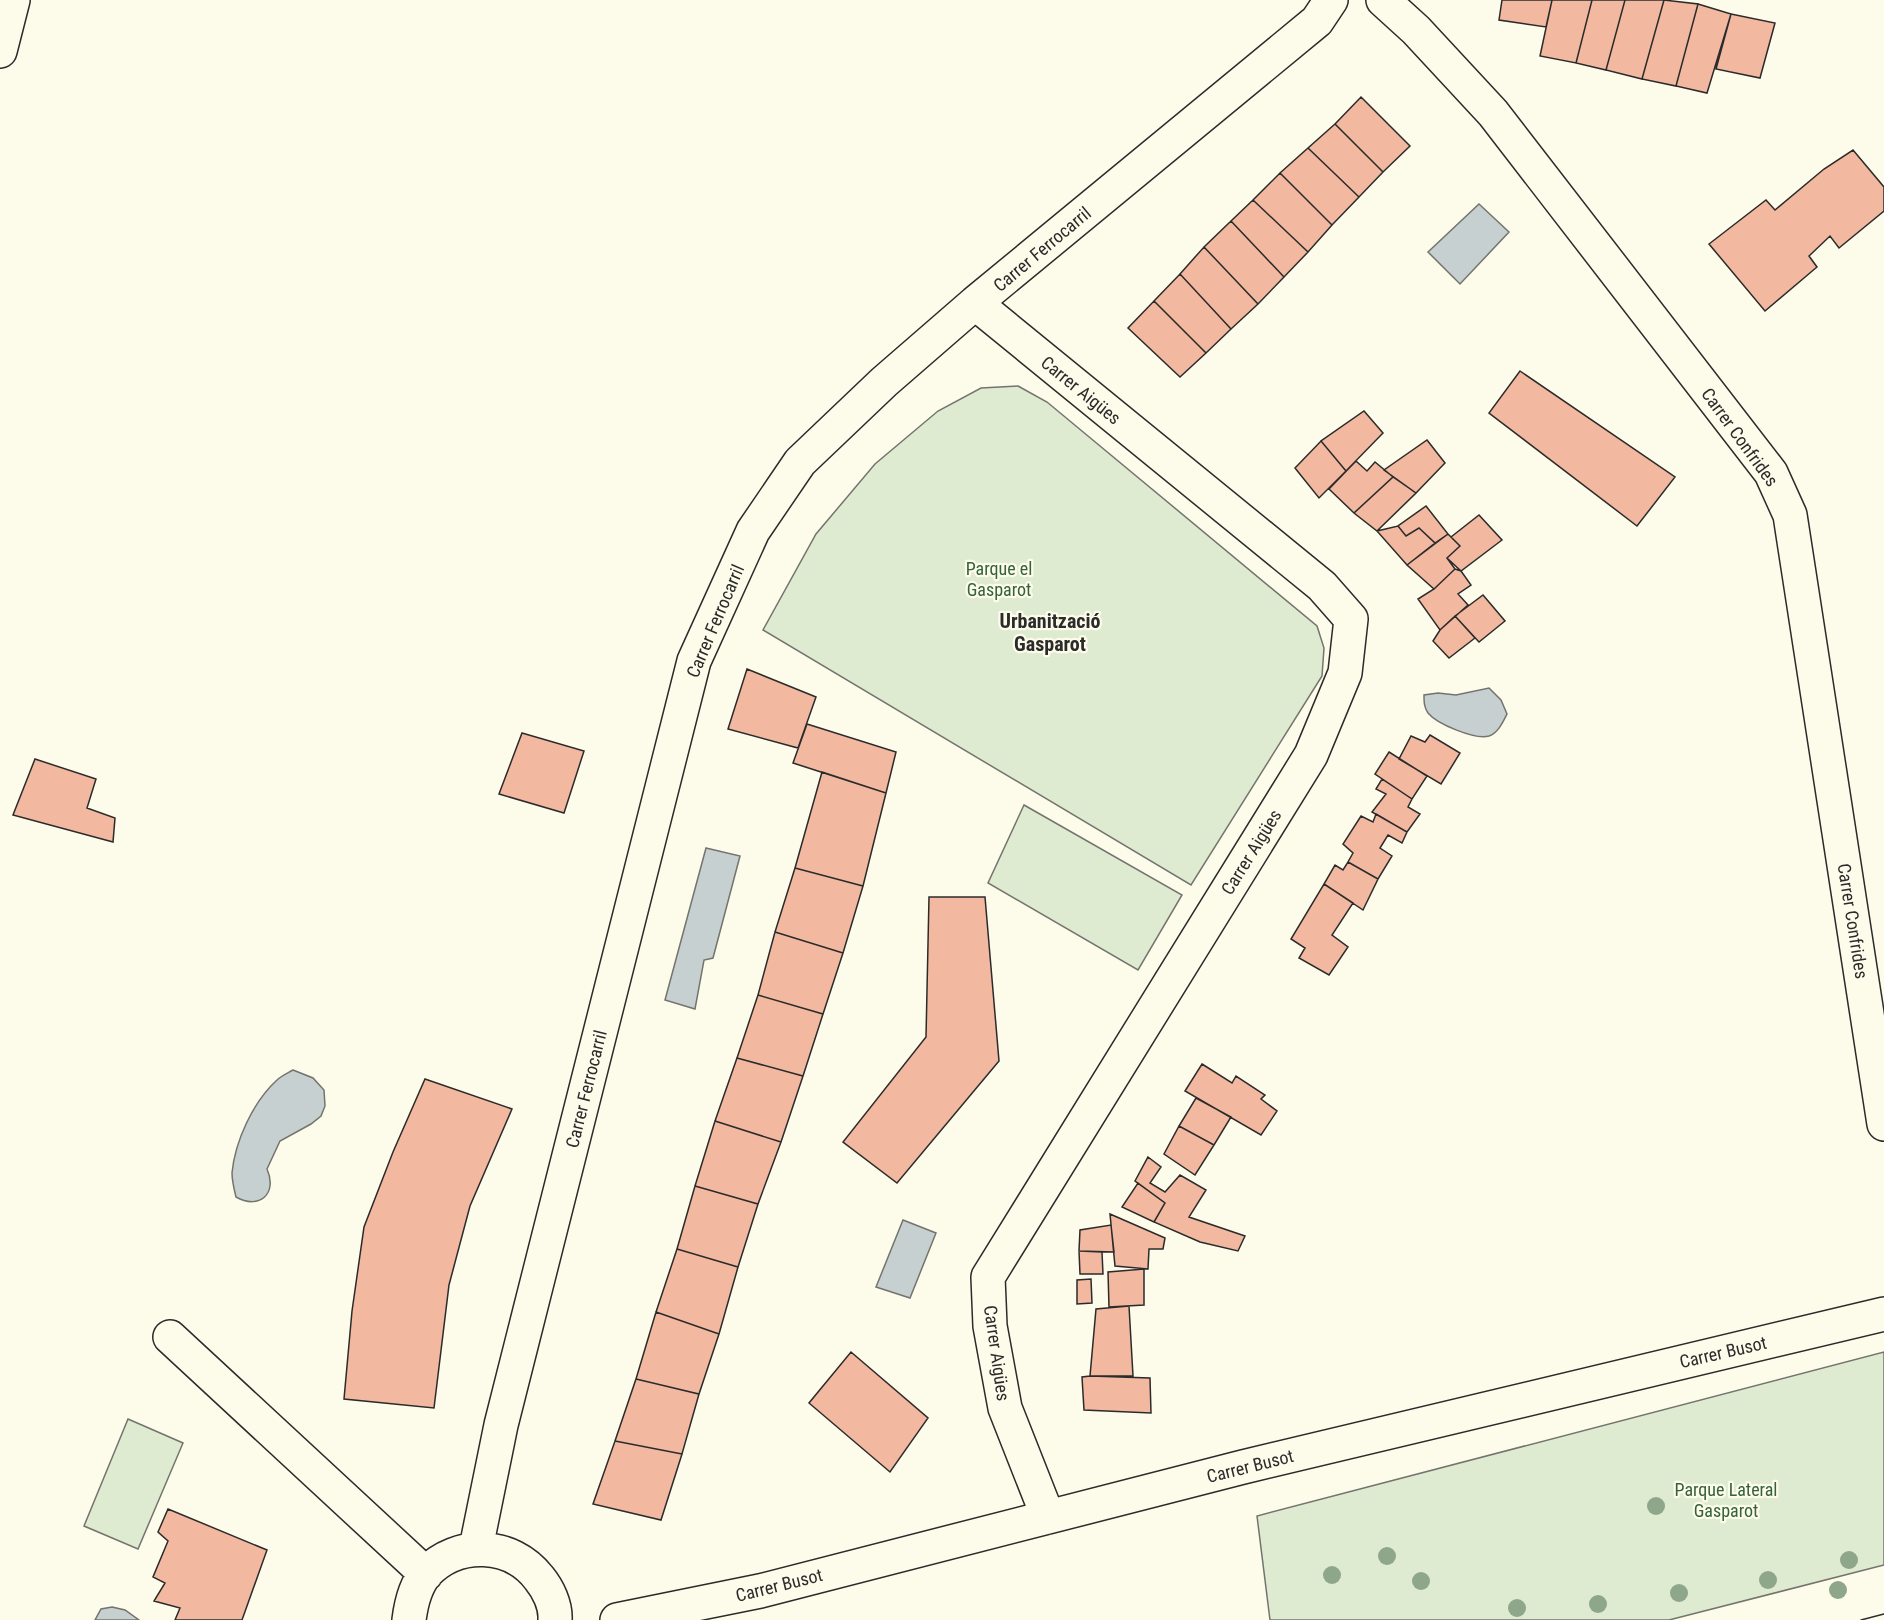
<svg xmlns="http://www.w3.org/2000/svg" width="1884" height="1620" font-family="'Roboto Condensed',sans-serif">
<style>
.green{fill:#deebd1;stroke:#74746e;stroke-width:1.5}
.water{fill:#c7d0d0;stroke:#74746e;stroke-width:1.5}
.building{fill:#f2b8a0;stroke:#2b2b2b;stroke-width:1.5}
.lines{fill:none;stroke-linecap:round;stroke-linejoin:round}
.street-casing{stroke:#2b2b2b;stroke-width:36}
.secondary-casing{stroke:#2b2b2b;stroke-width:36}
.street{stroke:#fdfbea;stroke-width:33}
.secondary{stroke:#fdfbea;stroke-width:33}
.tram{stroke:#2b2b2b;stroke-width:1.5}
.tree{fill:#8ea78a}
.labels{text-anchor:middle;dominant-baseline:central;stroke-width:4.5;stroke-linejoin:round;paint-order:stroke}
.street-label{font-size:18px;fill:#2b2b2b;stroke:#fdfbea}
.park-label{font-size:18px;fill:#34623c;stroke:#fdfbea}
.neighbourhood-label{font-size:20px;font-weight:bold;fill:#2b2b2b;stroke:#fdfbea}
</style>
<rect width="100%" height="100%" fill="#fdfbea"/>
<path class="green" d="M1018,386L1047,402L1317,626L1324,648L1322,676L1191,885L763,630L816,534L875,464L938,411L981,388Z
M1024,805L1182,895L1138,970L988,883Z
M1884,1352V1565L1669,1620H1270L1257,1516Z
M128,1419L183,1443L138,1549L84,1526Z"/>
<path class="water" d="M1479,204L1509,232L1460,284L1428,252Z
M1489,688L1501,700L1507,714C1503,722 1498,733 1489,736C1475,740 1437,724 1428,713C1424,707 1424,702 1424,695L1438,693L1456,695Z
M706,848L740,856L713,958L704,960L695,1009L665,1000Z
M293,1070L313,1078L324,1090L325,1106L321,1116L311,1124L280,1141L267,1169C278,1194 259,1210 236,1197C234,1189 232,1181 232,1173C235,1141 253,1102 277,1080C281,1076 288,1073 293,1070Z
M903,1220L936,1233L910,1298L876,1287Z
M112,1607L125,1610L139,1620H95L101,1609Z"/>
<path class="building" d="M1502,0H1552L1546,27L1499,20Z
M1552,0H1592L1576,63L1540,56Z
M1592,0H1625L1606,70L1576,63Z
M1625,0H1664L1642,79L1606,70Z
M1664,0L1698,4L1676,86L1642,79Z
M1698,4L1731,14L1707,93L1676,86Z
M1731,14L1775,23L1760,78L1716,69Z
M1361,97L1410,146L1383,172L1335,124Z
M1335,124L1383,172L1359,197L1308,148Z
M1308,148L1359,197L1332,225L1280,173Z
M1853,150L1884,187V211L1839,248L1830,236L1809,256L1817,267L1765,311L1709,244L1766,200L1775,210L1824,169Z
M1280,173L1332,225L1308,252L1253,200Z
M1253,200L1308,252L1284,277L1231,221Z
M1231,221L1284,277L1258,304L1204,247Z
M1204,247L1258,304L1231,329L1180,274Z
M1180,274L1231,329L1206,353L1154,301Z
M1154,301L1206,353L1180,377L1128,328Z
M1520,371L1675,477L1637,526L1489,413Z
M1364,411L1383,433L1346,471L1321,441Z
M1427,440L1445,463L1416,493L1384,470Z
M1321,441L1346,471L1319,498L1295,468Z
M1356,461L1367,471L1375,462L1393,477L1354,513L1329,489Z
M1393,477L1416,493L1377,531L1354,513Z
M1426,506L1448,534L1435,543L1419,528L1406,536L1398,526Z
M1479,515L1502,540L1461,571L1447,558L1460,546L1451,537Z
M1398,526L1406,536L1419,528L1435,543L1407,565L1377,531Z
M1448,534L1460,546L1447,558L1455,569L1434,589L1407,565Z
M1455,569L1461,571L1471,585L1458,594L1468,605L1440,630L1418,599L1434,589Z
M1483,595L1505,621L1479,642L1455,616Z
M1455,616L1475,638L1449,658L1433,641L1440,630Z
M747,669L816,697L798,748L728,729Z
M807,724L896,752L886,793L793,763Z
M522,733L584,751L564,813L499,794Z
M1430,735L1460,753L1441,784L1399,759L1411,736L1425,742Z
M1389,752L1427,776L1412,799L1375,774Z
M35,759L96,779L87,808L115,818L113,842L13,815Z
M822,772L886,793L863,886L795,868Z
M1382,779L1412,799L1408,807L1420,814L1407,832L1372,812L1386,794L1376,789Z
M1376,814L1407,832L1402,843L1388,835L1380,848L1392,856L1378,879L1348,862L1353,853L1343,844L1361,816L1373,822Z
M1348,862L1378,879L1363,910L1324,884L1335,865L1343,870Z
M795,868L863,886L843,953L775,932Z
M1324,884L1353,903L1332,935L1348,947L1329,975L1299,958L1305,948L1291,939Z
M929,897H985L999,1061L897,1183L843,1142L926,1037Z
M775,932L843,953L823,1014L758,995Z
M758,995L823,1014L803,1076L737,1058Z
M737,1058L803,1076L781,1142L715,1121Z
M1202,1064L1232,1083L1236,1076L1265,1095L1261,1099L1277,1111L1261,1135L1185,1091Z
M425,1079L512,1109L470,1206L449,1285L434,1408L344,1399L352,1311L364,1227L393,1152Z
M1196,1098L1231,1117L1214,1145L1179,1126Z
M715,1121L781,1142L758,1204L695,1186Z
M1179,1126L1214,1145L1195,1175L1164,1154Z
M1148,1157L1161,1167L1150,1183L1165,1192L1180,1175L1206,1190L1189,1217L1245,1236L1238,1251L1200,1242L1154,1222L1165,1203L1135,1181Z
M1138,1183L1165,1203L1154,1222L1122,1207Z
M695,1186L758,1204L738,1267L677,1249Z
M1110,1214L1165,1238L1163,1249H1149L1148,1269L1115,1266Z
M1111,1225L1114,1252L1079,1251L1080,1230Z
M677,1249L738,1267L719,1334L656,1312Z
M1079,1251L1102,1252L1103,1274H1080Z
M1144,1269V1305L1109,1307L1108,1272Z
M1091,1279L1092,1303L1077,1304V1280Z
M1129,1306L1133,1376H1090L1096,1309Z
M656,1312L719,1334L699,1394L636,1379Z
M851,1352L928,1418L890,1472L809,1403Z
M1090,1376L1150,1378L1151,1413L1084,1410L1082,1377Z
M636,1379L699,1394L682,1454L615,1441Z
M615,1441L682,1454L661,1520L593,1504Z
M168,1509L267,1550L242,1620H175L180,1608L154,1601L165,1583L153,1577L168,1541L158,1532Z"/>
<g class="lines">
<g class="street-casing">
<path id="street" d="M1383,0L1416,30L1493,113L1771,473L1790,515L1884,1124
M975,303L1322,586L1351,619L1345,673L1311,755L988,1277L990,1326L1005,1408L1048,1517
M170,1337L426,1574
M476,1548L501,1425L694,661L753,531L800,462L884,382L975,303L1317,21L1331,0
M409,1620C411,1604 415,1586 426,1573C458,1540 511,1542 539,1578C548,1589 556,1605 555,1620
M617,1620L760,1591L1243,1467L1884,1314"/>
</g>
<g class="secondary-casing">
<path id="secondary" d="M0,51L13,0"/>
</g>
<use href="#street" class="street"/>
<use href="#secondary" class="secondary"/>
<path class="tram" d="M1861,1620L1884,1614"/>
</g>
<g class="tree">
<circle cx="1656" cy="1506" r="9"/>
<circle cx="1387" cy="1556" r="9"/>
<circle cx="1849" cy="1560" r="9"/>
<circle cx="1332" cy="1575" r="9"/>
<circle cx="1768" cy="1580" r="9"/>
<circle cx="1421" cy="1581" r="9"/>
<circle cx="1838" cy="1590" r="9"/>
<circle cx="1679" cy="1593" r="9"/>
<circle cx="1598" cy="1604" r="9"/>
<circle cx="1517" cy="1608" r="9"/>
</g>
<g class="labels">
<g class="street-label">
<text transform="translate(1042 249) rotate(-40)">Carrer Ferrocarril</text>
<text transform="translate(1081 390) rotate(39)">Carrer Aigües</text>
<text transform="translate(1740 437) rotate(54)">Carrer Confrides</text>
<text transform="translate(715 621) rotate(-67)">Carrer Ferrocarril</text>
<text transform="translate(1251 852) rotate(-58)">Carrer Aigües</text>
<text transform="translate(1853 921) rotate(81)">Carrer Confrides</text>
<text transform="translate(586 1089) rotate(-76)">Carrer Ferrocarril</text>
<text transform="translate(1723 1352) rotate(-13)">Carrer Busot</text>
<text transform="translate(997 1353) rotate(82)">Carrer Aigües</text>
<text transform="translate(1250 1466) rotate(-14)">Carrer Busot</text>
<text transform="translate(779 1585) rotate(-14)">Carrer Busot</text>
</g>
<g class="park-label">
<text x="999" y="568">Parque el<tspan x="999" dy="21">Gasparot</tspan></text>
<text x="1726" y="1489">Parque Lateral<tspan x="1726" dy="21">Gasparot</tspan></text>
</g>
<g class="neighbourhood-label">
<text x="1050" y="621">Urbanització<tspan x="1050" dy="23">Gasparot</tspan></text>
</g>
</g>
</svg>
